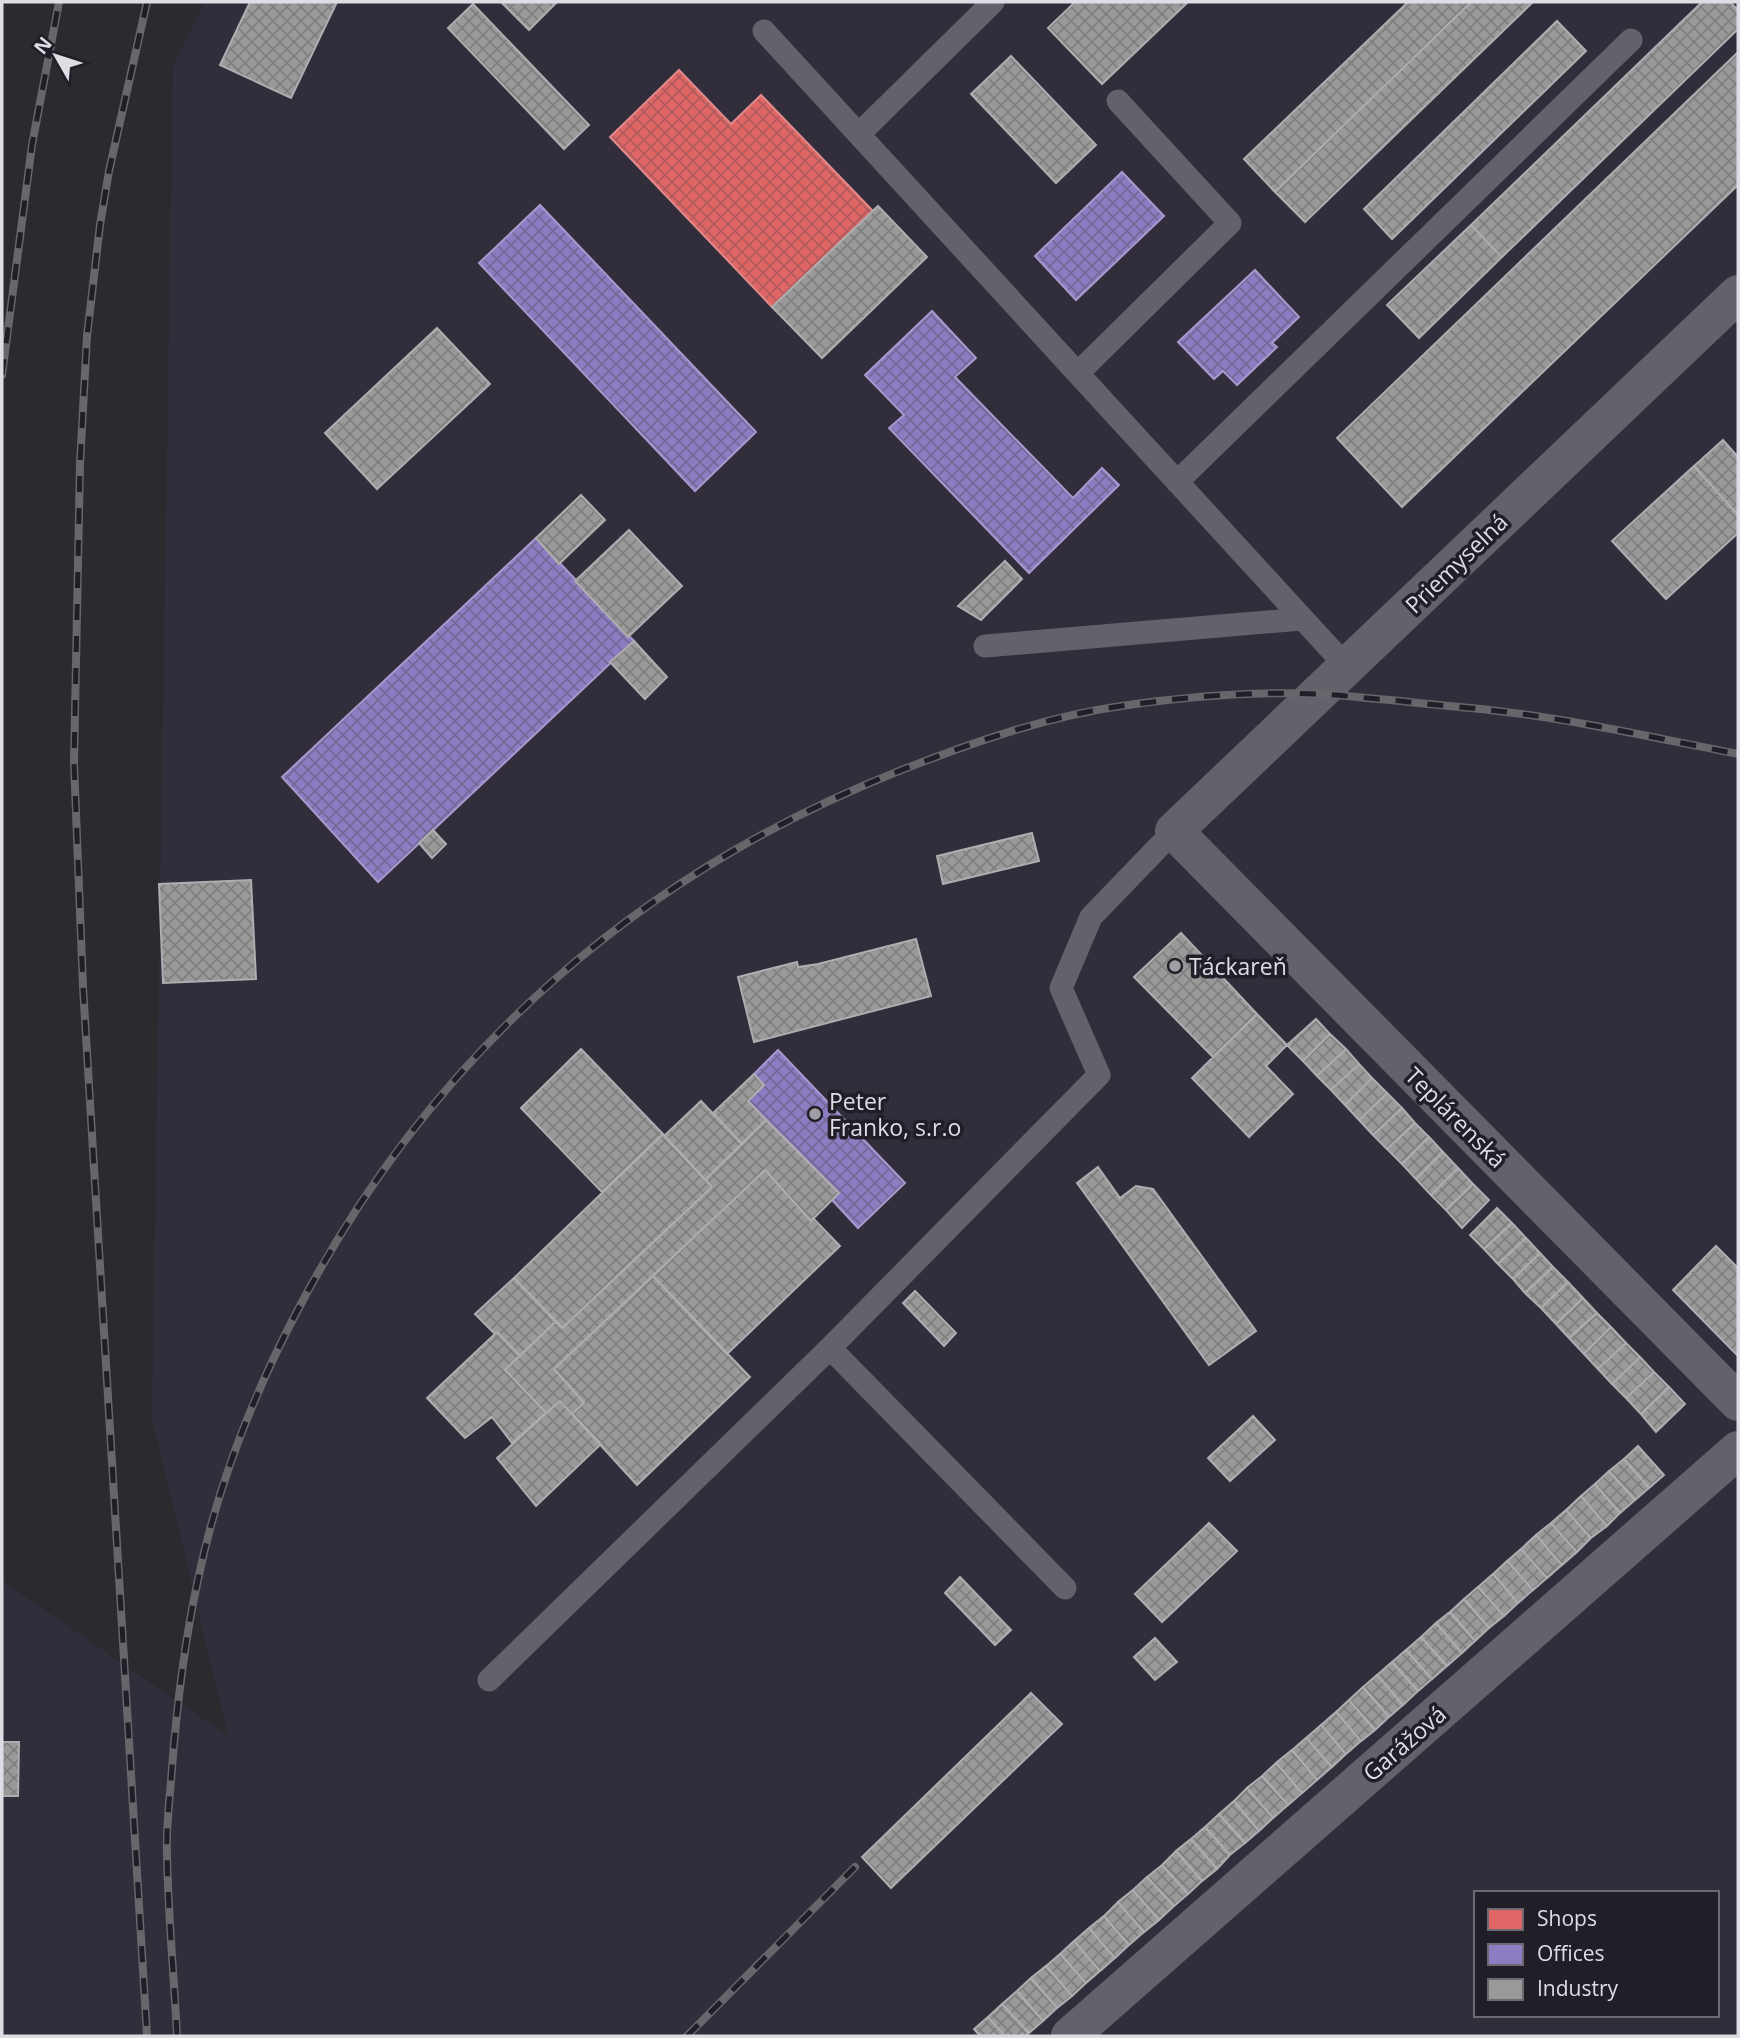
<svg xmlns="http://www.w3.org/2000/svg" width="1740" height="2038" font-family="'Open Sans',sans-serif">
<style>
.built{fill:#312d3b;fill-rule:evenodd}
.shops{fill:url(#shops-cross-hatch);stroke:#e08a8c;stroke-width:2}
.offices{fill:url(#offices-cross-hatch);stroke:#a699cd;stroke-width:2}
.industry{fill:url(#industry-cross-hatch);stroke:#aeadb0;stroke-width:2}
.lines{fill:none;stroke-linecap:round;stroke-linejoin:round}
.service{stroke:#65616b;stroke-width:23}
.minor{stroke:#65616b;stroke-width:38}
.rail-casing{stroke:#68656b;stroke-width:8}
.rail{stroke:#211e27;stroke-width:5;stroke-dasharray:16;stroke-linecap:butt}
.poi-dot{fill:#a09ea5;stroke:#211e27;stroke-width:2.5}
.labels{text-anchor:middle;dominant-baseline:central;stroke-width:7;stroke-linejoin:round;paint-order:stroke}
.street-label{font-size:23px;fill:#dfdde4;stroke:#211e27}
.poi-label{font-size:23px;fill:#dfdde4;stroke:#211e27;text-anchor:start}
</style>
<defs>
<pattern id="shops-cross-hatch" width="8" height="8" patternUnits="userSpaceOnUse" patternTransform="scale(1.75)"><rect width="8" height="8" fill="#e06666"/><path d="M0 0l8 8M0 8l8-8" fill="none" stroke="#b15b5c"/></pattern>
<pattern id="offices-cross-hatch" width="8" height="8" patternUnits="userSpaceOnUse" patternTransform="scale(1.75)"><rect width="8" height="8" fill="#8e7cc3"/><path d="M0 0l8 8M0 8l8-8" fill="none" stroke="#746897"/></pattern>
<pattern id="industry-cross-hatch" width="8" height="8" patternUnits="userSpaceOnUse" patternTransform="scale(1.75)"><rect width="8" height="8" fill="#999"/><path d="M0 0l8 8M0 8l8-8" fill="none" stroke="#7f7f80"/></pattern>
</defs>
<rect width="100%" height="100%" fill="#2c2a2f"/>
<path class="built" d="M205,2H1738V2036H2V1581L228,1736L152,1418L173,66ZM1476,1893H1717V2015H1476Z"/>
<path class="shops" d="M679,70L731,124L761,95L873,211L772,307L610,137Z"/>
<path class="offices" d="M1122,172L1164,216L1076,300L1035,256Z
M540,205L756,432L695,491L479,263Z
M1255,270L1299,317L1272,343L1277,347L1237,385L1223,371L1214,379L1178,342Z
M932,311L976,358L955,377L1073,498L1102,468L1119,485L1029,573L889,428L904,415L865,375Z
M536,538L634,641L378,882L282,777Z
M778,1050L905,1183L858,1228L832,1200L839,1193L748,1101L764,1085L754,1074Z"/>
<path class="industry" d="M250,2H337L291,98L220,65Z
M501,2H557L529,30Z
M1075,2H1188L1102,84L1048,28Z
M1408,2H1471L1275,192L1244,159Z
M1471,2H1533L1305,222L1275,192Z
M1702,2H1730L1738,10V29L1502,257L1471,225Z
M473,4L589,125L564,149L448,28Z
M1557,21L1586,51L1392,239L1364,209Z
M1738,52V185L1402,507L1337,438Z
M1011,56L1096,145L1056,183L971,94Z
M878,206L927,257L822,358L772,307Z
M1471,225L1502,257L1419,338L1387,305Z
M437,328L490,384L377,489L325,433Z
M1723,440L1738,457V515L1694,466Z
M1694,466L1738,515V533L1666,599L1612,541Z
M581,495L605,520L559,564L536,538Z
M629,530L682,586L628,637L575,581Z
M1005,561L1022,579L981,620L958,606Z
M634,641L667,677L645,699L610,662Z
M433,830L446,844L432,858L419,843Z
M1032,833L1039,861L943,884L937,856Z
M251,880L256,979L163,983L159,884Z
M1181,933L1257,1014L1213,1057L1134,977Z
M916,939L931,996L754,1042L738,977L797,962L798,967L818,964Z
M1257,1014L1287,1045L1266,1066L1293,1094L1249,1137L1192,1078Z
M1316,1019L1330,1034L1303,1061L1287,1045Z
M1330,1034L1346,1049L1317,1076L1303,1061Z
M581,1049L663,1134L602,1192L521,1108Z
M1346,1049L1359,1064L1331,1090L1317,1076Z
M1359,1064L1372,1078L1345,1105L1331,1090Z
M754,1074L764,1085L748,1101L766,1120L742,1144L713,1113Z
M1372,1078L1387,1093L1359,1120L1345,1105Z
M1387,1093L1402,1108L1373,1135L1359,1120Z
M701,1101L742,1144L705,1180L664,1136Z
M1402,1108L1415,1123L1387,1149L1373,1135Z
M766,1120L839,1193L811,1221L765,1170L554,1369L584,1403L572,1414L560,1401L546,1413L505,1370L556,1321L562,1328L712,1187L705,1180Z
M1415,1123L1429,1137L1402,1164L1387,1149Z
M663,1134L712,1187L562,1328L514,1278Z
M1429,1137L1443,1152L1416,1179L1402,1164Z
M1443,1152L1458,1168L1431,1195L1416,1179Z
M1098,1167L1120,1198L1136,1186L1153,1189L1256,1331L1209,1365L1077,1183Z
M1458,1168L1473,1184L1446,1210L1431,1195Z
M765,1170L811,1221L813,1218L840,1246L727,1354L653,1276Z
M1473,1184L1489,1200L1462,1228L1446,1210Z
M1497,1208L1512,1223L1484,1249L1470,1235Z
M1512,1223L1526,1238L1498,1264L1484,1249Z
M1526,1238L1540,1253L1513,1279L1498,1264Z
M1716,1246L1738,1268V1356L1673,1290Z
M1540,1253L1553,1267L1525,1293L1513,1279Z
M1553,1267L1568,1282L1541,1308L1525,1293Z
M653,1276L750,1377L637,1485L572,1414L584,1403L554,1369Z
M514,1278L556,1321L520,1356L497,1332L495,1334L475,1314Z
M1568,1282L1583,1298L1556,1324L1541,1308Z
M915,1291L956,1333L944,1346L903,1303Z
M1583,1298L1597,1313L1569,1338L1556,1324Z
M1597,1313L1611,1327L1584,1354L1569,1338Z
M1611,1327L1626,1343L1598,1369L1584,1354Z
M497,1332L520,1356L505,1370L546,1413L512,1443L492,1417L465,1438L427,1398Z
M1626,1343L1640,1357L1612,1384L1598,1369Z
M1640,1357L1654,1372L1626,1398L1612,1384Z
M1654,1372L1669,1387L1641,1414L1626,1398Z
M1669,1387L1685,1404L1656,1432L1641,1414Z
M560,1401L601,1444L536,1506L497,1458Z
M1253,1416L1275,1440L1230,1481L1208,1458Z
M1638,1446L1664,1475L1649,1488L1624,1459Z
M1624,1459L1649,1488L1635,1500L1609,1471Z
M1609,1471L1635,1500L1620,1513L1595,1484Z
M1595,1484L1620,1513L1607,1526L1581,1496Z
M1581,1496L1607,1526L1591,1538L1566,1510Z
M1566,1510L1591,1538L1577,1552L1551,1523Z
M1209,1523L1237,1551L1162,1622L1135,1594Z
M1551,1523L1577,1552L1562,1565L1536,1535Z
M1536,1535L1562,1565L1547,1578L1521,1549Z
M1521,1549L1547,1578L1533,1590L1507,1561Z
M1507,1561L1533,1590L1518,1603L1493,1574Z
M1493,1574L1518,1603L1504,1616L1478,1587Z
M960,1577L1011,1630L995,1645L945,1593Z
M1478,1587L1504,1616L1489,1628L1464,1599Z
M1464,1599L1489,1628L1475,1641L1450,1612Z
M1450,1612L1475,1641L1462,1653L1436,1623Z
M1436,1623L1462,1653L1447,1666L1421,1637Z
M1421,1637L1447,1666L1432,1679L1406,1650Z
M1155,1638L1177,1662L1155,1680L1134,1657Z
M1406,1650L1432,1679L1418,1691L1392,1662Z
M1392,1662L1418,1691L1403,1705L1377,1675Z
M1377,1675L1403,1705L1389,1717L1363,1687Z
M1363,1687L1389,1717L1375,1730L1349,1700Z
M1031,1693L1062,1724L891,1888L862,1857Z
M1349,1700L1375,1730L1361,1741L1336,1712Z
M1336,1712L1361,1741L1346,1754L1321,1725Z
M1321,1725L1346,1754L1332,1767L1306,1738Z
M1306,1738L1332,1767L1317,1780L1292,1750Z
M2,1742H19L18,1796H2Z
M1292,1750L1317,1780L1302,1793L1276,1763Z
M1276,1763L1302,1793L1288,1805L1262,1776Z
M1262,1776L1288,1805L1273,1818L1247,1788Z
M1247,1788L1273,1818L1259,1831L1234,1801Z
M1234,1801L1259,1831L1245,1843L1219,1814Z
M1219,1814L1245,1843L1230,1855L1205,1827Z
M1205,1827L1230,1855L1217,1869L1191,1839Z
M1191,1839L1217,1869L1202,1881L1176,1851Z
M1176,1851L1202,1881L1188,1894L1162,1865Z
M1162,1865L1188,1894L1174,1906L1147,1877Z
M1147,1877L1174,1906L1159,1920L1133,1890Z
M1133,1890L1159,1920L1144,1932L1118,1902Z
M1118,1902L1144,1932L1129,1945L1104,1916Z
M1104,1916L1129,1945L1115,1958L1089,1928Z
M1089,1928L1115,1958L1100,1971L1074,1941Z
M1074,1941L1100,1971L1086,1983L1060,1954Z
M1060,1954L1086,1983L1072,1996L1046,1966Z
M1046,1966L1072,1996L1057,2008L1031,1978Z
M1031,1978L1057,2008L1043,2021L1017,1991Z
M1017,1991L1043,2021L1029,2033L1002,2004Z
M1002,2004L1029,2033L1025,2036H1005L988,2017Z
M988,2017L1005,2036H980L974,2029Z"/>
<g class="lines">
<path class="service" d="M764,31L1347,667
M859,134L993,2
M1078,373L1230,223L1118,101
M1177,482L1631,40
M985,646L1302,619
M830,1348L1065,1588
M489,1680L830,1348L1099,1075L1061,988L1091,917L1174,831"/>
<path class="minor" d="M1738,294L1174,831L1738,1402
M1070,2036L1738,1450"/>
<g class="rail-casing">
<path id="rail" d="M147,2L109,171L100,225L87,336L80,464L74,763L83,987L147,2036
M2,375L32,145L59,2
M177,2036C174,1975 168,1914 167,1854C166,1829 169,1805 171,1781C176,1712 184,1642 199,1575C219,1480 256,1388 302,1302C434,1054 637,874 899,771C971,743 1045,717 1121,706C1185,697 1251,691 1316,694C1344,695 1373,699 1401,701C1433,705 1466,707 1498,711C1577,720 1660,739 1738,754
M687,2036L855,1867"/>
</g>
<use href="#rail" class="rail"/>
</g>
<g class="poi-dot">
<circle cx="1175" cy="966" r="7"/>
<circle cx="815" cy="1114" r="7"/>
</g>
<g class="labels">
<g class="street-label">
<text transform="translate(1456 563) rotate(-44)">Priemyselná</text>
<text transform="translate(1456 1117) rotate(45)">Teplárenská</text>
<text transform="translate(1404 1743) rotate(-41)">Garážová</text>
</g>
<g class="poi-label">
<text x="1189" y="966">Táckareň</text>
<text x="829" y="1101">Peter<tspan x="829" dy="26">Franko, s.r.o</tspan></text>
</g>
</g>
<rect width="1740" height="2038" fill="none" stroke="#dfdde4" stroke-width="7"/>
<rect x="1474" y="1891" width="245" height="126" fill="#211e27" stroke="#6d6a73" stroke-width="2"/>
<rect x="1488" y="1909" width="35" height="21" fill="#e06666" stroke="#6d6a73" stroke-width="2"/>
<text x="1537" y="1926" font-size="21" fill="#dfdde4">Shops</text>
<rect x="1488" y="1944" width="35" height="21" fill="#8e7cc3" stroke="#6d6a73" stroke-width="2"/>
<text x="1537" y="1961" font-size="21" fill="#dfdde4">Offices</text>
<rect x="1488" y="1979" width="35" height="21" fill="#999999" stroke="#6d6a73" stroke-width="2"/>
<text x="1537" y="1996" font-size="21" fill="#dfdde4">Industry</text>
<g transform="translate(56 56) rotate(309)" stroke="#211e27" stroke-width="5" paint-order="stroke">
<path d="M0-5L12 26L0 18L-12 26Z" fill="#dfdde4"/>
<text y="-10" font-size="19" font-weight="bold" text-anchor="middle" fill="#dfdde4">N</text>
</g>
</svg>
